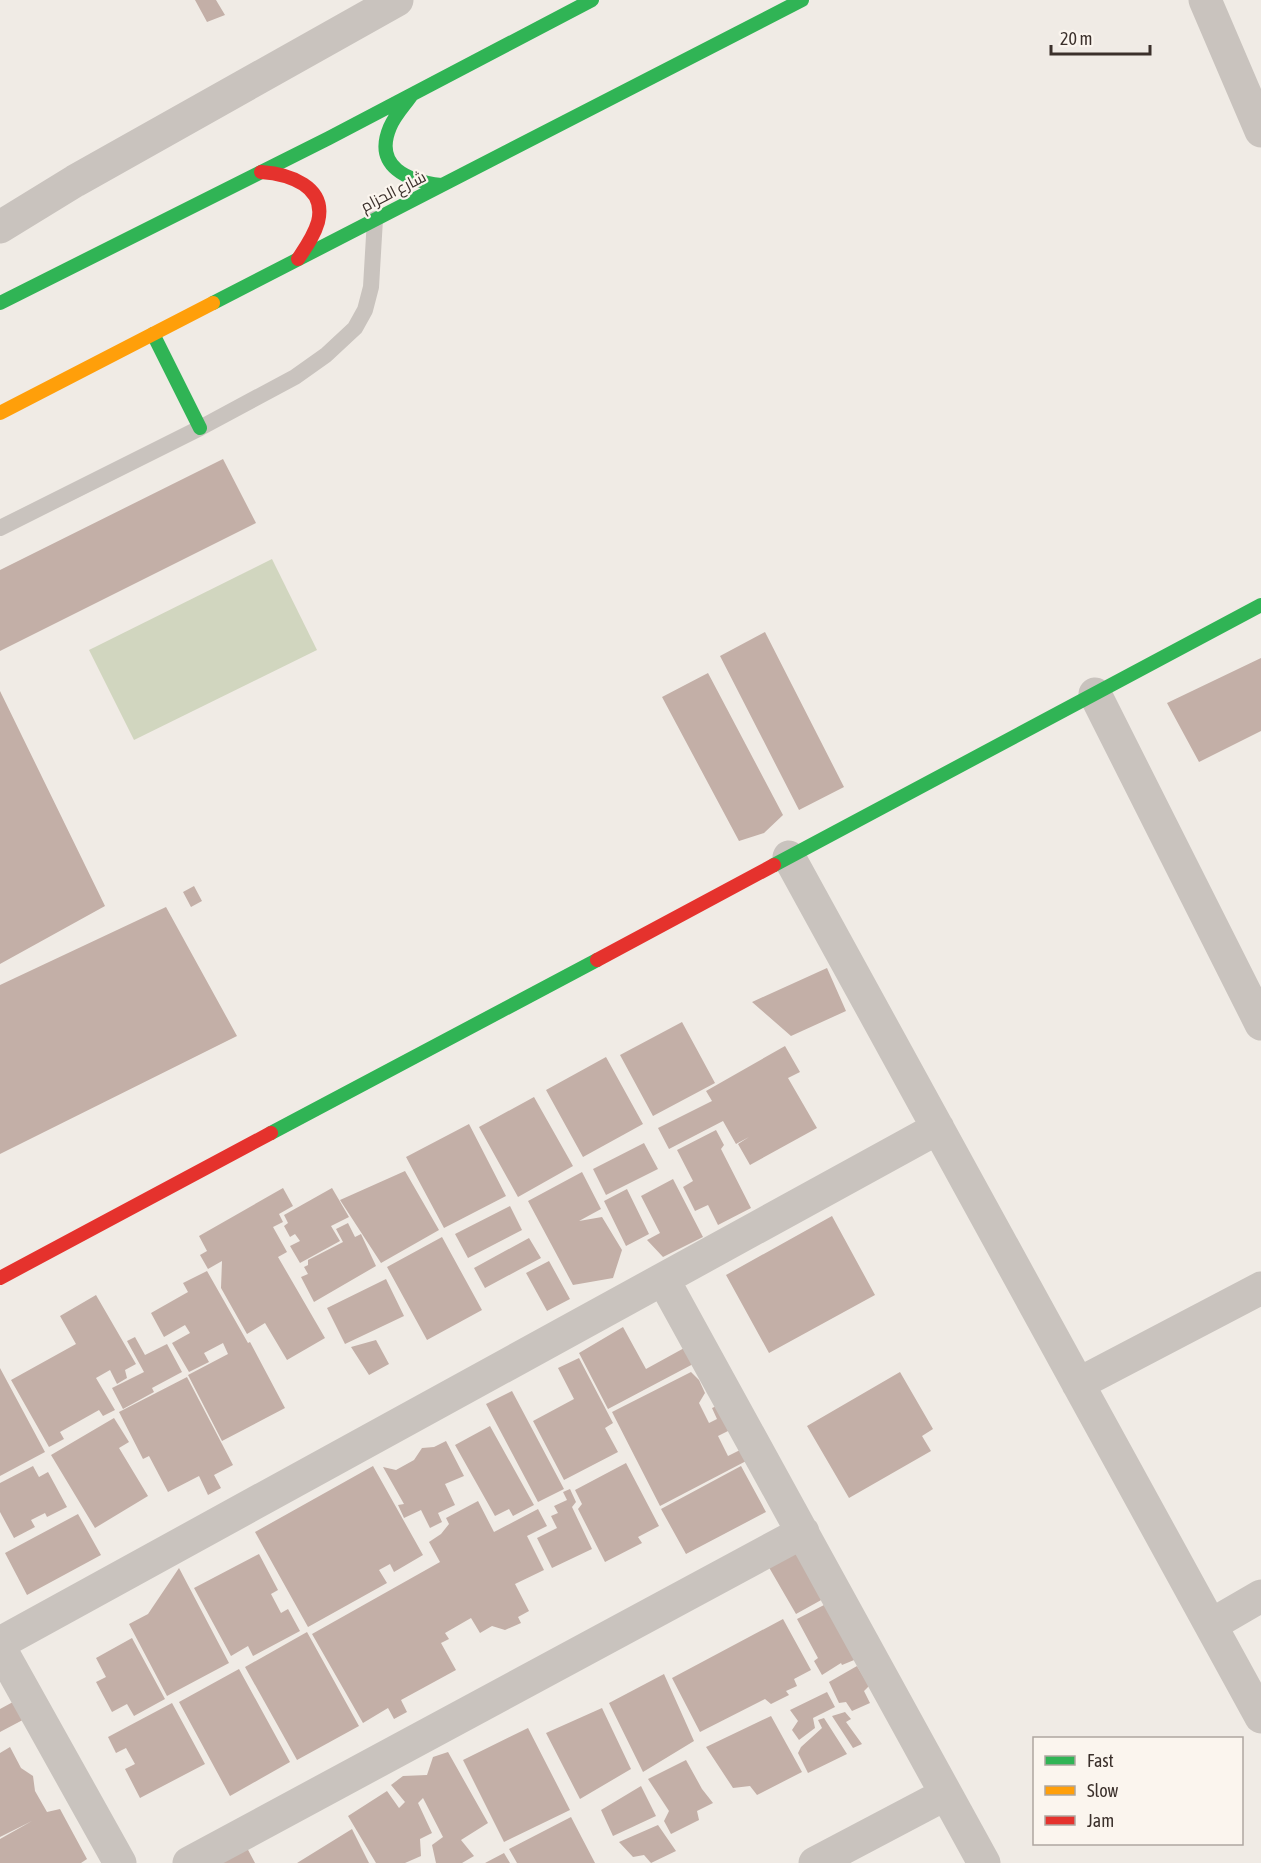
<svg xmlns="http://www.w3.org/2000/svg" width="1261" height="1863" font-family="'Asap Condensed',Cairo,sans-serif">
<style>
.grass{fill:#d1d6bf}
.building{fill:#c3afa7}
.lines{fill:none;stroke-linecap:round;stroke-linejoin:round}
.lane{stroke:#c9c3be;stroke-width:16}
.street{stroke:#c9c3be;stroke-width:33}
.fast{stroke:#30b455;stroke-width:14}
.slow{stroke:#ff9f0a;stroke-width:14}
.jam{stroke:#e5322d;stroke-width:14}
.labels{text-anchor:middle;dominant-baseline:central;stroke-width:4.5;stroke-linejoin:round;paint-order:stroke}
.street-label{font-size:16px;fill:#3b302b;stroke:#fbf5ee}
</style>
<rect width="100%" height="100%" fill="#f0ebe5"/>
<path class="grass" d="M272,559L317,650L134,740L89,650Z"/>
<path class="building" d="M195,0H216L225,15L207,22Z
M223,459L256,523L0,651V570Z
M765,632L844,787L799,810L720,656Z
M1261,658V731L1199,762L1167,703Z
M708,673L783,815L764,833L739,841L662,697Z
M0,691L105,906L0,964Z
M194,886L202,901L191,907L183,892Z
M166,907L237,1036L0,1154V985Z
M827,968L846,1011L791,1036L752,1002Z
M682,1022L715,1083L653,1116L620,1055Z
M785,1046L800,1072L788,1078L817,1128L750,1165L738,1144L749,1137L736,1144L723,1121L669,1149L658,1128L712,1101L706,1091Z
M606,1057L643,1124L583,1157L546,1090Z
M534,1097L573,1166L518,1197L479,1127Z
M469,1124L506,1196L444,1228L406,1157Z
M716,1130L724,1145L721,1149L751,1208L718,1225L708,1205L695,1211L683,1187L693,1181L677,1150Z
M644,1143L658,1169L606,1195L593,1169Z
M405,1171L439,1230L381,1263L340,1200Z
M582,1172L601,1209L579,1221L602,1217L622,1250L613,1278L573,1285L528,1201Z
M673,1179L703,1237L663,1257L647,1240L660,1233L641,1196Z
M283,1188L293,1206L279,1214L283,1222L273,1227L287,1252L278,1257L325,1338L287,1360L265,1323L247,1334L221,1288L222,1261L208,1269L200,1255L207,1251L199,1236Z
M332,1188L349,1217L331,1226L340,1241L300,1263L290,1246L300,1241L295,1234L290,1237L284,1226L288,1223L284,1215Z
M627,1189L649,1234L626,1246L604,1201Z
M510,1206L522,1230L468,1258L455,1234Z
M832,1216L875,1295L769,1353L726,1275Z
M348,1223L355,1237L361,1234L376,1266L314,1302L301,1277L308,1274L304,1267L308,1265V1260L343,1242L336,1229Z
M442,1237L482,1310L427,1340L387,1267Z
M529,1238L541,1258L485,1288L474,1268Z
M549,1261L570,1299L547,1311L526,1273Z
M207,1271L248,1343L250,1342L285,1408L222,1441L188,1375L228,1354L223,1343L204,1353L209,1362L189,1372L172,1343L190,1333L185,1325L164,1337L151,1313L188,1292L183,1283Z
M386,1279L404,1316L345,1344L327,1308Z
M96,1295L136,1364L125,1370L127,1378L117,1384L110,1370L96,1378L115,1410L103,1416L99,1410L60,1432L64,1439L49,1447L11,1380L76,1344L60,1316Z
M623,1327L646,1369L686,1347L695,1363L608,1409L579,1353Z
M135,1337L145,1355L167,1344L182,1372L152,1388L154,1392L123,1409L112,1388L144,1372L127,1341Z
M376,1340L389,1364L369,1375L351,1347Z
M579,1358L613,1423L605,1428L618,1452L564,1480L533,1421L574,1399L558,1368Z
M0,1368L45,1452L0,1476Z
M691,1372L699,1380L705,1393L699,1403L709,1423L717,1419L712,1408L726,1402L738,1426L718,1436L728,1456L744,1448L750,1459L660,1506L612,1412Z
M900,1372L933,1429L922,1436L931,1451L849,1498L807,1426Z
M187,1377L233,1465L214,1475L221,1488L208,1495L199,1476L168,1492L149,1456L143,1459L119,1412Z
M512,1391L564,1489L538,1502L486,1404Z
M114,1418L129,1442L119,1448L148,1496L95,1528L51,1455Z
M490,1426L534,1505L513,1516L509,1509L495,1516L455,1445Z
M446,1441L464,1476L445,1484L455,1505L438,1513L442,1522L430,1528L421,1510L404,1518L398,1505L404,1504L383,1467L396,1470L414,1460L422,1448L434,1447Z
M626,1463L659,1526L638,1537L642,1543L605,1562L578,1509L582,1504L575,1490Z
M33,1466L39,1477L48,1472L67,1507L47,1517L45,1513L31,1520L35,1527L14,1538L0,1512V1483Z
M373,1466L423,1555L394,1572L390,1564L379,1570L387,1583L308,1627L255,1532Z
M741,1466L766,1512L686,1554L661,1509Z
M570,1489L576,1502L572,1507L592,1549L552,1568L537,1538L557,1528L551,1516L558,1513L554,1506L567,1500L563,1492Z
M478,1501L494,1532L538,1509L547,1526L527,1536L544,1570L515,1584L529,1611L518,1617L521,1623L505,1630L492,1626L480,1633L471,1618L445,1633L449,1639L441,1643L456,1670L401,1700L407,1712L394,1719L388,1708L363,1723L312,1634L440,1562L429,1542L441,1534L449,1524L446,1518Z
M78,1514L101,1555L27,1595L5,1553Z
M795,1548L823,1599L796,1614L767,1564Z
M259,1554L278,1590L271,1594L281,1613L288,1609L300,1631L253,1656L248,1646L231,1656L194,1588Z
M179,1568L229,1663L167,1696L129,1624L148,1614Z
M824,1605L859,1658L842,1665L841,1663L822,1675L814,1661L818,1658L797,1619Z
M783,1619L811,1670L794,1679L797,1686L786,1691L789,1695L771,1704L765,1699L700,1732L672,1678Z
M307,1632L359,1726L297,1760L245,1667Z
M132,1638L165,1699L134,1716L127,1704L112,1712L96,1682L106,1677L96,1658Z
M857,1666L869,1686L864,1691L870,1703L852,1711L846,1702L839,1703L829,1682Z
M239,1669L290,1762L230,1796L179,1702Z
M664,1674L694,1741L643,1772L609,1703Z
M827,1692L835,1707L813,1718L815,1728L799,1740L792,1730L798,1721L790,1710Z
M24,1696L34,1714L0,1732V1709Z
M172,1703L205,1764L140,1798L125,1769L135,1764L126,1748L116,1753L108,1737Z
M602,1708L631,1769L580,1799L546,1733Z
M845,1712L851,1719L846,1722L862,1744L853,1748L832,1716Z
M771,1716L802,1772L757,1795L750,1786L733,1788L706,1747Z
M824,1718L847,1754L808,1773L798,1753L801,1747L822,1728L818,1720Z
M528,1728L570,1810L504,1842L463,1760Z
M10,1747L21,1768L33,1776L35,1791L47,1812L60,1809L87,1859L81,1863H0V1839L32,1821L0,1837V1753Z
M448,1752L488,1823L461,1840L474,1856L462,1863H436L432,1845L443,1837L423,1798L418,1803L432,1833L420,1839L421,1856L405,1863H376L348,1816L387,1791L399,1808L405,1802L391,1785L403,1776L427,1775L433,1757Z
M686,1760L702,1789L713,1803L697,1811L699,1820L671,1834L664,1821L669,1811L648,1779Z
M641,1786L656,1816L613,1836L601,1810Z
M571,1817L595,1863H517L509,1849Z
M658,1825L676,1851L651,1863L644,1855L633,1857L619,1842Z
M352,1829L369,1863H297Z
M246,1846L255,1863H215Z
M504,1853L510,1863H485Z"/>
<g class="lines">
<path class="lane" d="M0,528L200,428L295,377L326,355L355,328L365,310L371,287L375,219"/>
<path class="street" d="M1205,0L1261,131
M0,227L75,181L397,0
M1095,694L1261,1024
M789,857L1261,1717
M663,1279L984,1863
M1078,1384L1261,1288
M1211,1625L1261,1596
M0,1643L938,1128
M0,1648L120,1863
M189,1863L803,1532
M815,1863L946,1794"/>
<path class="fast" d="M411,96C404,106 395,115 390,127C373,167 408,181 441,185
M0,303L329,138L592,0
M213,303L802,0
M153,334L200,428
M774,865L1261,605
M271,1133L597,960"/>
<path class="slow" d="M0,413L213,303"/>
<path class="jam" d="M261,172C289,174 327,186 318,222C314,236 306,247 298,259
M597,960L774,865
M0,1278L271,1133"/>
</g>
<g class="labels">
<g class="street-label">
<text transform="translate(393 191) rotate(-27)">شارع الحزام</text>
</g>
</g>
<rect x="1033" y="1737" width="210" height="108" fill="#fbf5ee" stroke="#aea6a0" stroke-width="1.5"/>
<rect x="1045" y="1756" width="30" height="9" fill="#30b455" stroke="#aea6a0" stroke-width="1.5"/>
<text x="1087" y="1767" font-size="18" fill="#3b302b">Fast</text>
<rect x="1045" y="1786" width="30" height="9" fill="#ff9f0a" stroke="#aea6a0" stroke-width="1.5"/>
<text x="1087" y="1797" font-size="18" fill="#3b302b">Slow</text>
<rect x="1045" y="1816" width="30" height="9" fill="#e5322d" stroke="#aea6a0" stroke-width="1.5"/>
<text x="1087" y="1827" font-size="18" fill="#3b302b">Jam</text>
<path d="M1051 45v9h99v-9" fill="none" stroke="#3b302b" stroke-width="3"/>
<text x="1060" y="45" font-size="18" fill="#3b302b" stroke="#fbf5ee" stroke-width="4.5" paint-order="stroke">20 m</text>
</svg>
